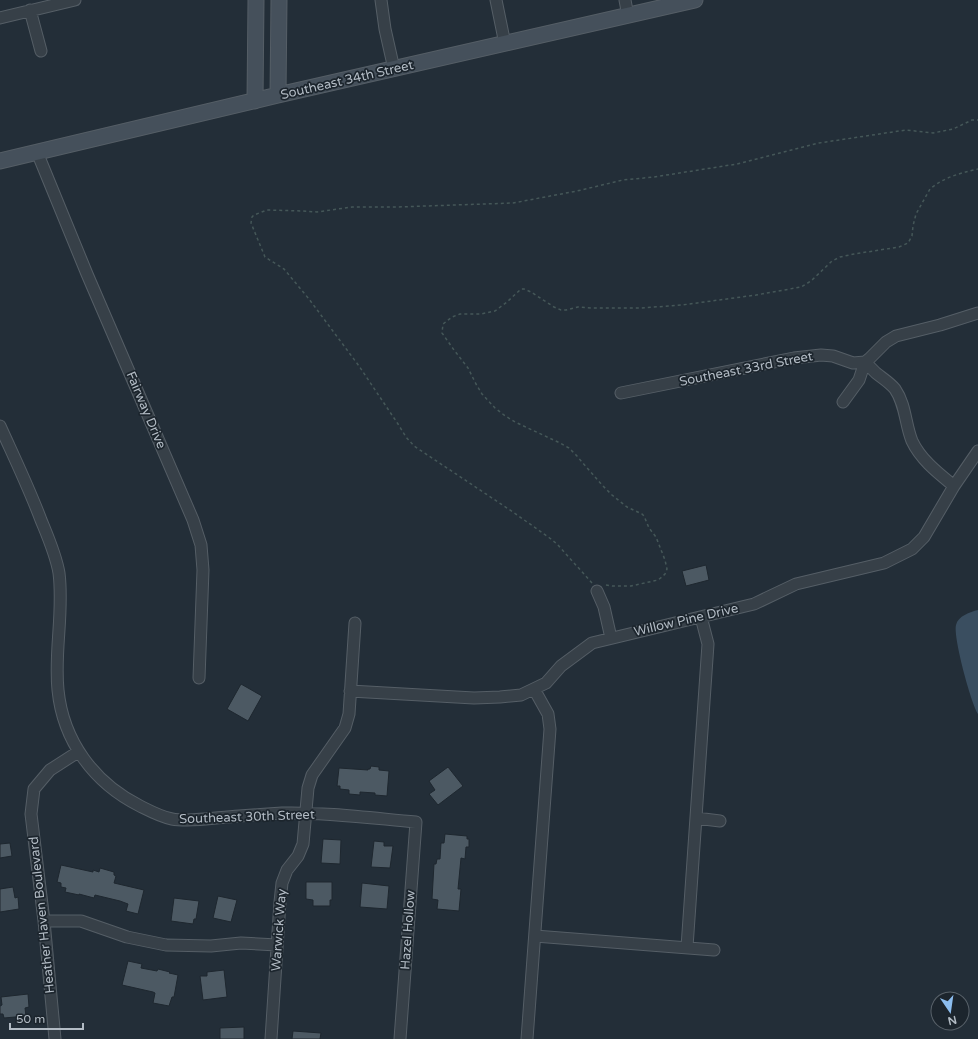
<svg xmlns="http://www.w3.org/2000/svg" width="978" height="1039" font-family="'Varela Round',sans-serif">
<style>
.water{fill:#3a4e60}
.building{fill:#4c5963;stroke:#1e272f}
.lines{fill:none;stroke-linecap:round;stroke-linejoin:round}
.street-casing{stroke:#555e66;stroke-width:13}
.secondary-casing{stroke:#555e66;stroke-width:17}
.path{stroke:#455758;stroke-width:1.5;stroke-dasharray:3 3;stroke-linecap:butt}
.street{stroke:#374048;stroke-width:11}
.secondary{stroke:#45505b;stroke-width:15}
.labels{text-anchor:middle;dominant-baseline:central;stroke-width:3.5;stroke-linejoin:round;paint-order:stroke}
.street-label{font-size:13px;fill:#b2bbc4;stroke:#1c252d}
</style>
<rect width="100%" height="100%" fill="#232e38"/>
<path class="water" d="M978,610V714C971,703 953,637 956,625C958,616 970,612 978,610Z"/>
<path class="building" d="M706,565L709,580L686,586L682,571Z
M241,684L262,696L248,721L227,709Z
M371,766L379,767V770L389,771L387,796L375,795V793L360,792V795L349,794V790L340,789V786H337L339,768L368,770V769H370Z
M448,767L463,786L438,805L429,794L435,790L429,781Z
M445,834L467,836V839H469V847H466L465,859L461,858L458,889H461L459,911L437,909L438,900L432,899L434,864H436L437,859H440L441,843H444Z
M323,839L341,840L340,864L321,863Z
M374,841L384,842V846H393L390,868L371,867Z
M10,843L12,856L0,858V844Z
M61,865L93,872V870L99,872L100,868L114,872V875L116,876L114,883L144,890L138,914L126,911L128,904L120,901L95,895L94,898L79,894V895L65,892L66,888L61,887V883L57,882Z
M306,882H332V900H330V906H313V900L306,899Z
M362,883L389,886L387,909L360,907Z
M13,887L15,898L18,897L19,909L0,912V889Z
M218,896L237,900L231,922L213,918Z
M174,898L199,901L196,919H194L193,924L171,921Z
M128,961L142,964L141,968L157,971L158,969L170,972L169,973L178,975L174,997H172L169,1006L153,1003L155,993L153,992L122,985Z
M224,970L227,997L203,1000L200,976H207V972Z
M28,994L29,1007L25,1008L26,1016L4,1018L3,1014H0V1006L2,1005L1,997Z
M244,1027V1039H220V1028Z
M293,1031L321,1033L320,1039H292Z"/>
<g class="lines">
<g class="street-casing">
<path id="street" d="M381,0L385,29L394,69
M496,0L505,44
M625,0L628,16
M30,10L41,51
M0,18L75,0
M37,152L87,274L193,520L201,545L203,570L199,678
M621,393L794,358L821,355L833,356L853,363L865,362L870,358L886,342L896,336L940,325L978,313
M843,402L859,380L865,362C869,366 872,369 876,373C882,378 889,382 895,389C906,405 905,424 912,441C921,460 938,473 954,486
M0,426C14,457 29,488 41,520C48,537 56,555 59,573C64,613 54,651 58,690C63,741 94,783 140,806C150,811 161,817 172,819C177,820 182,820 187,820C204,820 222,817 239,816C253,815 268,814 282,813C326,812 371,818 416,822L400,1039
M597,591L604,607L611,638
M350,691L474,698L500,697L521,695L546,683L561,666L592,643L754,604L796,584L884,563L912,549L924,537L954,486L978,451
M696,818L720,821
M44,921H81L127,937L166,945L211,946L241,943L277,945
M535,936L714,950
M687,947L708,644L701,617
M55,1039L44,921L31,814L34,789L50,770L78,752
M271,1039L280,902L282,883L287,870L298,856L303,844L308,788L312,775L345,728L349,714L355,623
M527,1039L550,729L548,714L534,689"/>
</g>
<g class="secondary-casing">
<path id="secondary" d="M278,95L279,0
M255,101L256,0
M0,161L278,95L695,0"/>
</g>
<path class="path" d="M592,583L557,544L551,539L513,512L414,446L406,437L398,424L359,366L309,299L284,269L265,257L251,223L252,217L254,215L267,210L303,211L317,212L352,207H397L513,203L577,191L623,180L654,177L737,164L819,143L906,130L933,133L953,129L972,120H978
M606,585L612,586H631L658,580L662,577L665,574L667,569L665,560L656,537L649,528L644,516L642,514L627,507L612,495L602,485L576,455L569,448L560,443L515,422L504,415L495,408L482,394L476,384L468,368L454,350L442,333L443,324L452,317L460,314H481L495,311L507,302L521,289H524L531,292L554,307L561,310H566L578,307L591,308H641L682,305L756,295L801,287L811,281L832,261L840,257L854,254L899,247L908,243L912,236L913,226L916,214L930,189C944,177 961,173 978,169"/>
<use href="#street" class="street"/>
<use href="#secondary" class="secondary"/>
</g>
<g class="labels">
<g class="street-label">
<text transform="translate(347 80) rotate(-13)">Southeast 34th Street</text>
<text transform="translate(746 369) rotate(-11)">Southeast 33rd Street</text>
<text transform="translate(146 410) rotate(67)">Fairway Drive</text>
<text transform="translate(686 620) rotate(-13)">Willow Pine Drive</text>
<text transform="translate(247 817) rotate(-2)">Southeast 30th Street</text>
<text transform="translate(42 915) rotate(-96)">Heather Haven Boulevard</text>
<text transform="translate(279 930) rotate(-86)">Warwick Way</text>
<text transform="translate(408 930) rotate(-86)">Hazel Hollow</text>
</g>
</g>
<g transform="translate(950 1011) rotate(167)"><circle r="19" fill="#1c252d" stroke="#586169"/>
<path d="M0-3L7 15L0 10L-7 15Z" fill="#8cbdef"/>
<text y="-6" font-size="11" font-weight="bold" text-anchor="middle" fill="#b2bbc4">N</text>
</g>
<path d="M10 1023v6h73v-6" fill="none" stroke="#b2bbc4" stroke-width="2"/>
<text x="16" y="1023" font-size="12" fill="#b2bbc4" stroke="#1c252d" stroke-width="3" paint-order="stroke">50 m</text>
</svg>
